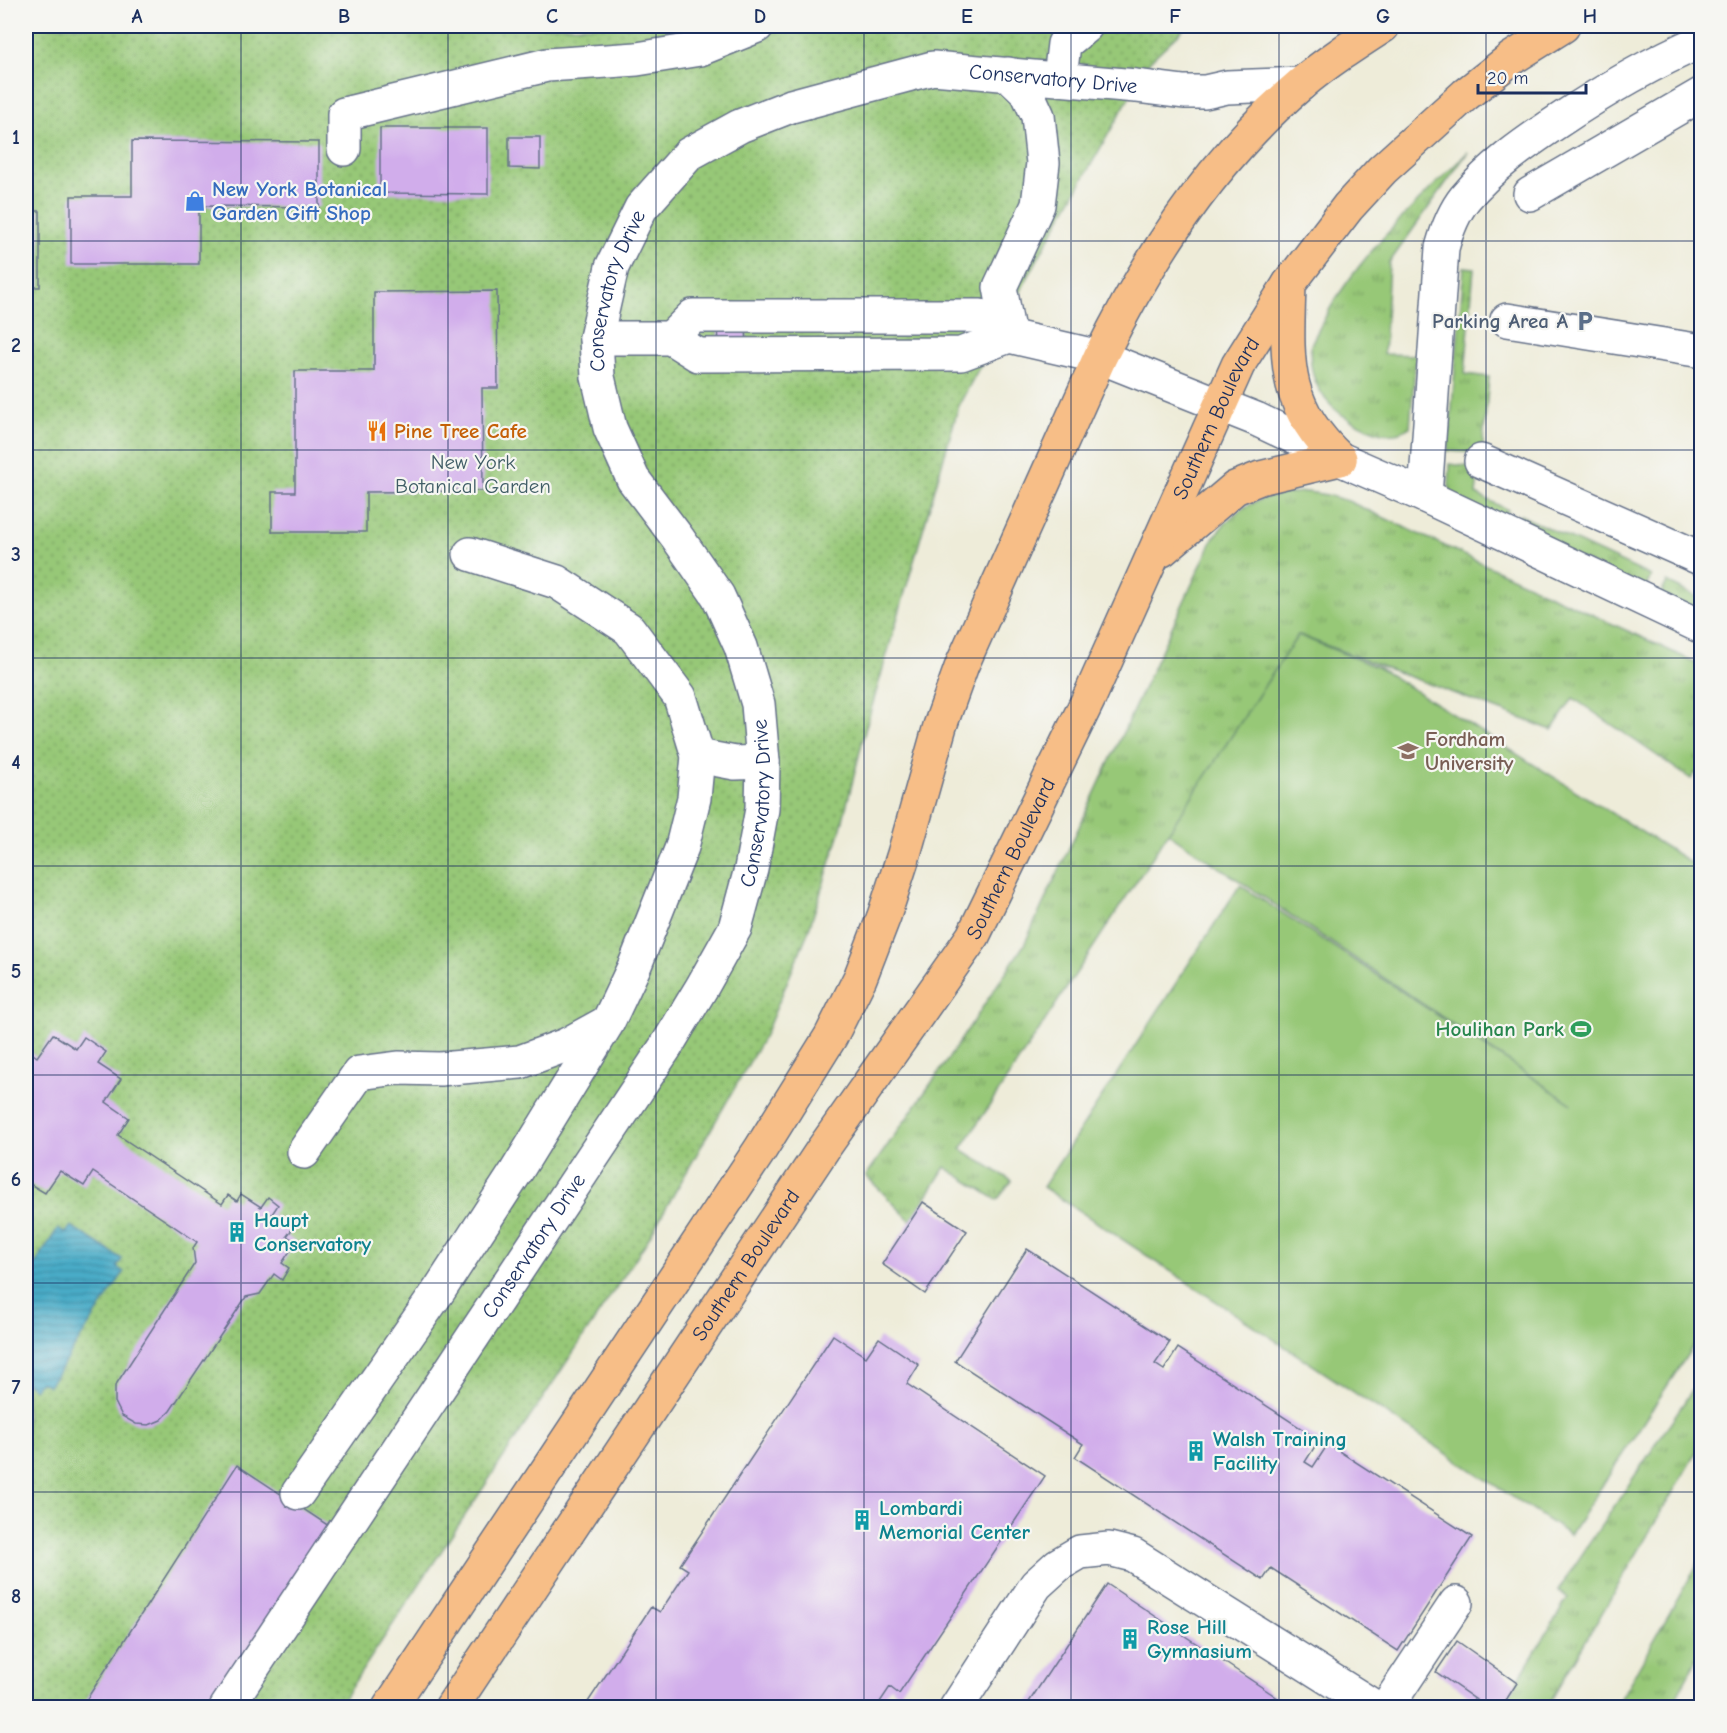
<svg xmlns="http://www.w3.org/2000/svg" width="1727" height="1733" font-family="'Comic Neue',sans-serif">
<style>
.grass{fill:url(#grass-tufts);stroke:#597c6a;stroke-width:1.5}
.garden{fill:url(#garden-dots);stroke:#597c6a;stroke-width:1.5}
.pitch{fill:#97c877;stroke:#597c6a;stroke-width:1.5}
.water{fill:url(#water-rules);stroke:#326e92;stroke-width:1.5}
.building{fill:#d1adeb}
.lines{fill:none;stroke-linecap:round;stroke-linejoin:round}
.minor-casing{stroke:#657189;stroke-width:36}
.major-casing{stroke:#657189;stroke-width:36}
.minor{stroke:#fff;stroke-width:33}
.major{stroke:#f7be87;stroke-width:33}
.grid{fill:none;stroke:#1b2f5e;stroke-width:1.5;stroke-opacity:0.55}
.labels{text-anchor:middle;dominant-baseline:central;stroke-width:4.5;stroke-linejoin:round;paint-order:stroke}
.street-label{font-size:21px;fill:#1b2f5e;stroke:#f6f6f2}
.shop-label{font-size:21px;font-weight:bold;fill:#366cbe;stroke:#f6f6f2;text-anchor:start}
.service-label{font-size:21px;font-weight:bold;fill:#4e5e75;stroke:#f6f6f2;text-anchor:end}
.food-label{font-size:21px;font-weight:bold;fill:#c56008;stroke:#f6f6f2;text-anchor:start}
.park-label{font-size:21px;fill:#405d66;stroke:#f6f6f2}
.education-label{font-size:21px;font-weight:bold;fill:#785e54;stroke:#f6f6f2;text-anchor:start}
.leisure-label{font-size:21px;font-weight:bold;fill:#27864d;stroke:#f6f6f2;text-anchor:end}
.culture-label{font-size:21px;font-weight:bold;fill:#0d838f;stroke:#f6f6f2;text-anchor:start}
.neatline{fill:none;stroke:#1b2f5e;stroke-width:2}
.grid-label{font-size:20px;text-anchor:middle;font-weight:bold;fill:#1b2f5e}
</style>
<defs>
<pattern id="grass-tufts" width="24" height="20" patternUnits="userSpaceOnUse" patternTransform="scale(1.5)"><rect width="24" height="20" fill="#97c877"/><path d="M3 7l-1-3M5 7V3M7 7l1-3M15 17l-1-3M17 17v-4M19 17l1-3" fill="none" stroke="#7aa365"/></pattern>
<pattern id="garden-dots" width="8" height="8" patternUnits="userSpaceOnUse" patternTransform="scale(1.5)"><rect width="8" height="8" fill="#97c877"/><path d="M2 2h.1M6 6h.1" fill="none" stroke="#7aa365" stroke-width="1.8" stroke-linecap="round"/></pattern>
<pattern id="water-rules" width="6" height="5" patternUnits="userSpaceOnUse" patternTransform="scale(1.5)"><rect width="6" height="5" fill="#48acc7"/><path d="M0 2.5h6" fill="none" stroke="#3b8ca5"/></pattern>
</defs>
<rect width="100%" height="100%" fill="#f6f6f2"/>
<filter id="ink" filterUnits="userSpaceOnUse"><feTurbulence type="fractalNoise" baseFrequency=".0167" numOctaves="2"/><feDisplacementMap in="SourceGraphic" scale="12" xChannelSelector="R" yChannelSelector="G"/><feConvolveMatrix kernelMatrix="1 2 1 2 8 2 1 2 1" color-interpolation-filters="sRGB"/></filter>
<filter id="wash" filterUnits="userSpaceOnUse"><feTurbulence type="fractalNoise" baseFrequency=".008" numOctaves="4" result="noise"/><feDisplacementMap in="SourceGraphic" scale="24" xChannelSelector="R" yChannelSelector="G"/><feGaussianBlur stdDeviation="1.35" result="paint"/><feColorMatrix in="noise" values="0 0 0 0 0 0 0 0 0 0 0 0 0 0 0 0 0 1.4 0 .05"/><feComposite in="paint" operator="in"/></filter>
<g filter="url(#wash)">
<rect width="100%" height="100%" fill="#eeecd9"/>
<path class="grass" d="M1468,152L1389,263L1384,354L1416,355L1410,427C1389,441 1371,430 1351,420C1323,406 1307,377 1311,345C1313,339 1318,331 1321,325C1355,258 1415,205 1468,152Z
M1464,267L1474,268L1465,374L1489,377L1482,453L1448,451Z
M1450,464L1479,468L1476,494L1508,510L1501,522L1451,497L1449,486Z
M1307,492L1327,495L1348,501L1701,665V777L1695,773L1691,779L1573,698L1552,730L1298,635L961,1149L1012,1181L997,1200L945,1167L911,1221L866,1176L944,1065L1024,945L1213,539C1237,503 1265,494 1307,492Z
M1520,515L1651,576L1645,589L1514,528Z
M1667,582L1701,599V614L1661,594Z
M1701,1377V1444L1547,1707L1501,1708L1568,1598L1558,1590Z
M1701,1558V1651L1671,1707H1616Z"/>
<path class="garden" d="M26,26H1187L1150,61L1046,244L959,405L866,727L840,832L808,932L765,1035L647,1241L338,1707L26,1708Z"/>
<path class="pitch" d="M1298,635L1379,668L1701,869V1334L1570,1535L1043,1187L1240,885L1572,1104L1168,833Z"/>
<path class="water" d="M71,1226L122,1259L117,1267L124,1272L49,1386L40,1381L35,1389L26,1383V1279L58,1228L66,1233Z"/>
<g id="blocks">
<path class="building" d="M380,128H488V194L380,193Z
M509,137H540V169L509,168Z
M132,141L319,142V207L199,206V264H71V196H132Z
M26,211H40V287H26Z
M497,291L498,388H482L483,491L366,492V532H272V492H295V371H374V292Z
M718,326H746L747,345L719,346Z
M53,1034L76,1049L84,1037L106,1052L98,1064L121,1079L106,1102L129,1118L118,1135L222,1204L228,1195L237,1201L241,1194L261,1207L268,1197L278,1205L272,1214L293,1228L287,1236L296,1242L282,1263L289,1268L282,1280L274,1274L260,1294L246,1297L170,1411L161,1420L149,1425L136,1424L122,1416L115,1402V1386L195,1263L193,1248L197,1242L93,1172L84,1186L60,1171L45,1193L30,1184L26,1190V1049L37,1057Z
M923,1202L967,1231L925,1294L882,1264Z
M1027,1249L1170,1342L1155,1364L1164,1370L1178,1348L1319,1440L1305,1462L1313,1467L1328,1444L1472,1537L1398,1651L1271,1568L1263,1580L1075,1457L1083,1444L955,1361Z
M833,1335L866,1357L879,1338L919,1365L907,1384L1045,1476L899,1694L890,1687L876,1708H584L651,1607L660,1612L688,1570L680,1565Z
M237,1465L332,1528L217,1708H81Z
M1107,1584L1272,1694L1292,1708H1025Z
M1457,1641L1517,1683L1501,1708H1488L1436,1672Z"/>
</g>
</g>
<g filter="url(#ink)">
<use href="#blocks" fill-opacity="0" stroke="#657189" stroke-width="1.5"/>
<g class="lines">
<g class="minor-casing">
<g id="minor">
<path d="M1008,74L1027,92L1038,116L1043,163L1038,205L1000,287L1009,336"/>
<path d="M1060,78L1064,44L1086,26"/>
<path d="M344,149V114L547,65L637,59L700,49L757,26"/>
<path d="M1530,194L1702,94"/>
<path d="M1507,320L1702,351"/>
<path d="M596,338H671L698,355L961,354L1009,336"/>
<path d="M671,338L693,316H981L1009,336L1100,357L1256,419L1340,459L1425,496L1702,627"/>
<path d="M1481,461L1702,559"/>
<path d="M1425,496L1442,248C1447,230 1453,213 1465,198C1491,167 1524,144 1557,122C1603,91 1651,63 1702,41"/>
<path d="M698,756L735,763L763,762"/>
<path d="M304,1152L359,1073L398,1068L440,1069L520,1062L566,1045L606,1023"/>
<path d="M298,1493L440,1289L516,1172L608,1022L635,965L682,847L694,798L698,756L680,697L629,629L557,582L470,554"/>
<path id="s1" d="M226,1708L667,1045L702,987L735,928L751,869L762,809L763,762L758,704L741,647L718,596L677,537L633,479L610,428L598,377L596,338L612,267L641,208L689,154L740,126L791,106L933,68L1136,86L1184,92H1205L1227,87L1301,84"/>
<path d="M956,1708L1036,1585L1058,1565L1080,1552L1109,1549L1133,1555L1376,1708"/>
<path d="M1386,1708L1456,1603"/>
</g>
</g>
<g class="major-casing">
<g id="major">
<path d="M1289,284C1287,359 1281,404 1340,459"/>
<path d="M1162,550L1235,488L1260,478L1340,459"/>
<path d="M389,1708L760,1150L831,1036L860,978L884,916L904,854L940,726L962,665L1100,357C1150,254 1214,158 1301,84C1327,62 1355,44 1383,26"/>
<path id="s2" d="M451,1708L823,1149L973,936L1090,696L1238,365L1289,284L1348,207L1382,170L1465,95L1512,58L1563,26"/>
</g>
</g>
<use href="#minor" class="minor"/>
<use href="#major" class="major"/>
</g>
</g>
<path class="grid" d="M241,26V1708M448,26V1708M656,26V1708M864,26V1708M1071,26V1708M1279,26V1708M1486,26V1708M26,241H1702M26,450H1702M26,658H1702M26,866H1702M26,1075H1702M26,1283H1702M26,1492H1702"/>
<defs>
<g id="shop-bare" transform="scale(1.62)"><path d="M-5-2.5h2.3a2.7 3.5 0 0 1 5.4 0H5L5.5 6h-11ZM-1.5-2.5h3a1.5 2.3 0 0 0-3 0Z" fill="#3f7fe0" stroke="#f6f6f2" stroke-width="2.5" paint-order="stroke"/></g>
<g id="parking-bare" transform="scale(1.62)"><path d="M-3.5-5.5H1a3.5 3.5 0 0 1 0 7H-1V5.5H-3.5ZM-1-3.4V-.6H.8a1.4 1.4 0 0 0 0-2.8Z" fill="#5c6f8a" stroke="#f6f6f2" stroke-width="2.5" paint-order="stroke"/></g>
<g id="restaurant-bare" transform="scale(1.62)"><path d="M-5-6h1v4h1v-4h1v4h1v-4h1v5L-1.5 .5V6h-2V.5L-5-1ZM5-6V6H3V1.5H1.5Q1.5-4 5-6Z" fill="#e8710a" stroke="#f6f6f2" stroke-width="2.5" paint-order="stroke"/></g>
<g id="university-bare" transform="scale(1.62)"><path d="M0-5L7-2L0 1L-7-2ZM-4 1L0 2.5L4 1V4Q0 6-4 4Z" fill="#8d6e63" stroke="#f6f6f2" stroke-width="2.5" paint-order="stroke"/></g>
<g id="stadium-bare" transform="scale(1.62)"><path d="M0-5a6.5 5 0 1 0 0 10a6.5 5 0 1 0 0-10ZM-3.5-1.8h7v3.6h-7Z" fill="#2e9e5b" stroke="#f6f6f2" stroke-width="2.5" paint-order="stroke"/></g>
<g id="building-bare" transform="scale(1.62)"><path d="M-4-6H4V6H1V3H-1V6H-4ZM-2.5-4.3h1.7v1.8h-1.7ZM.8-4.3h1.7v1.8H.8ZM-2.5-1h1.7V.8h-1.7ZM.8-1h1.7V.8H.8Z" fill="#0f9aa8" stroke="#f6f6f2" stroke-width="2.5" paint-order="stroke"/></g>
</defs>
<g fill-rule="evenodd">
<use href="#shop-bare" x="195" y="201"/>
<use href="#parking-bare" x="1585" y="321"/>
<use href="#restaurant-bare" x="377" y="431"/>
<use href="#university-bare" x="1408" y="751"/>
<use href="#stadium-bare" x="1581" y="1029"/>
<use href="#building-bare" x="237" y="1232"/>
<use href="#building-bare" x="1196" y="1451"/>
<use href="#building-bare" x="862" y="1520"/>
<use href="#building-bare" x="1130" y="1639"/>
</g>
<g class="labels">
<g class="street-label">
<text stroke="none"><textPath href="#s1" startOffset="2158">Conservatory Drive</textPath></text>
<text stroke="none"><textPath href="#s1" startOffset="1617">Conservatory Drive</textPath></text>
<text stroke="none"><textPath href="#s2" startOffset="1504">Southern Boulevard</textPath></text>
<text stroke="none"><textPath href="#s1" startOffset="1059">Conservatory Drive</textPath></text>
<text stroke="none"><textPath href="#s2" startOffset="1018">Southern Boulevard</textPath></text>
<text stroke="none"><textPath href="#s1" startOffset="555">Conservatory Drive</textPath></text>
<text stroke="none"><textPath href="#s2" startOffset="532">Southern Boulevard</textPath></text>
</g>
<g class="shop-label">
<text x="212" y="189">New York Botanical<tspan x="212" dy="24">Garden Gift Shop</tspan></text>
</g>
<g class="service-label">
<text x="1568" y="321">Parking Area A</text>
</g>
<g class="food-label">
<text x="394" y="431">Pine Tree Cafe</text>
</g>
<g class="park-label">
<text x="473" y="462">New York<tspan x="473" dy="24">Botanical Garden</tspan></text>
</g>
<g class="education-label">
<text x="1425" y="739">Fordham<tspan x="1425" dy="24">University</tspan></text>
</g>
<g class="leisure-label">
<text x="1564" y="1029">Houlihan Park</text>
</g>
<g class="culture-label">
<text x="254" y="1220">Haupt<tspan x="254" dy="24">Conservatory</tspan></text>
<text x="1213" y="1439">Walsh Training<tspan x="1213" dy="24">Facility</tspan></text>
<text x="879" y="1508">Lombardi<tspan x="879" dy="24">Memorial Center</tspan></text>
<text x="1147" y="1627">Rose Hill<tspan x="1147" dy="24">Gymnasium</tspan></text>
</g>
</g>
<rect width="1727" height="1733" fill="none" stroke="#f6f6f2" stroke-width="66"/>
<path d="M1478 84v9h108v-9" fill="none" stroke="#1b2f5e" stroke-width="3"/>
<text x="1487" y="84" font-size="18" fill="#1b2f5e" stroke="#f6f6f2" stroke-width="4.5" paint-order="stroke">20 m</text>
<rect x="33" y="33" width="1661" height="1667" class="neatline"/>
<g class="grid-label">
<text x="137" y="23">A</text>
<text x="344" y="23">B</text>
<text x="552" y="23">C</text>
<text x="760" y="23">D</text>
<text x="967" y="23">E</text>
<text x="1175" y="23">F</text>
<text x="1383" y="23">G</text>
<text x="1590" y="23">H</text>
<text x="16" y="144">1</text>
<text x="16" y="352">2</text>
<text x="16" y="561">3</text>
<text x="16" y="769">4</text>
<text x="16" y="978">5</text>
<text x="16" y="1186">6</text>
<text x="16" y="1394">7</text>
<text x="16" y="1603">8</text>
</g>
</svg>
